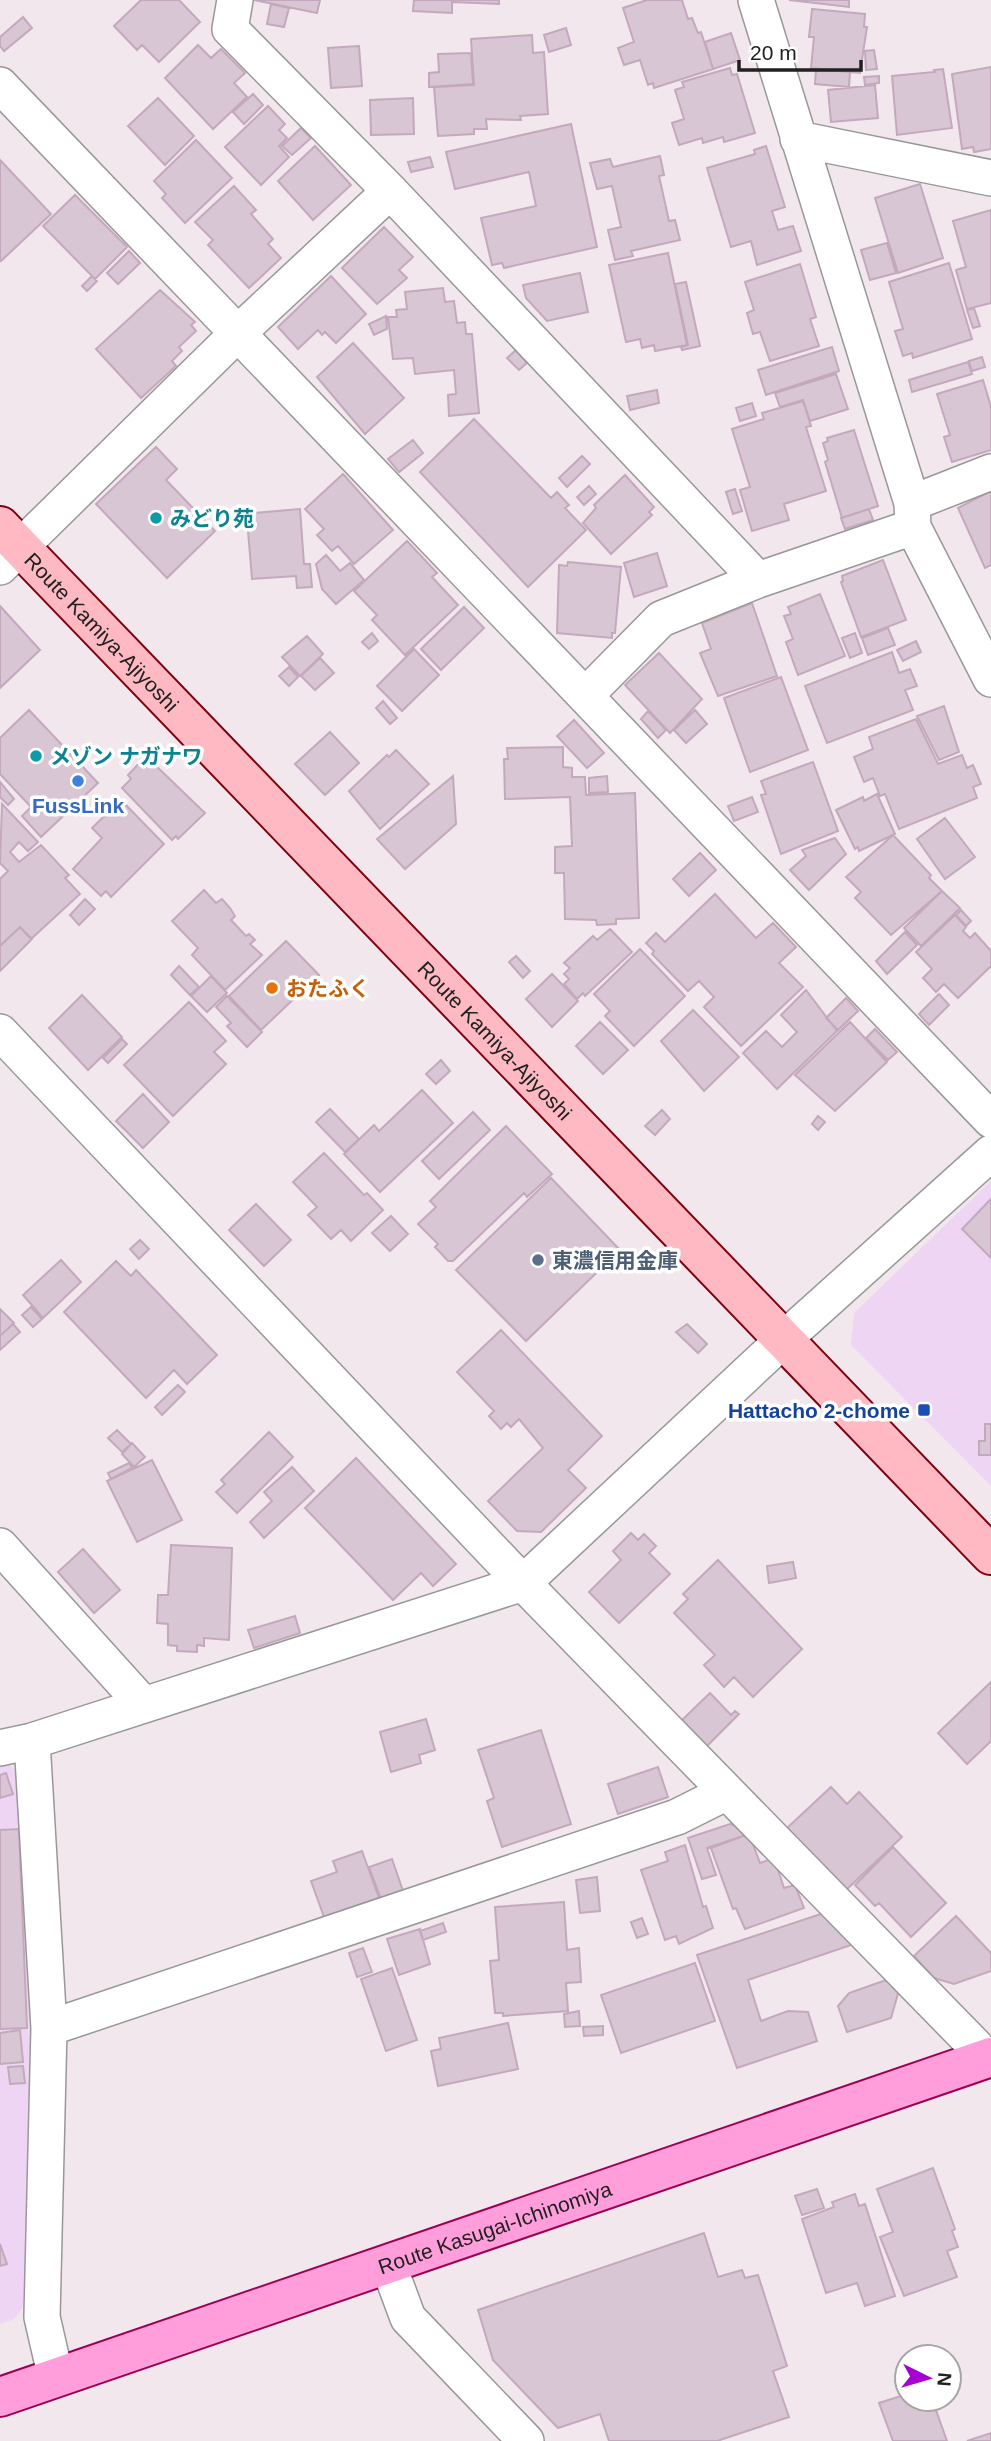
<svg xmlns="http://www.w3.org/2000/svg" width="991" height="2441" font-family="Arial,'Noto Sans JP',sans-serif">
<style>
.commercial{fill:#eed5f3}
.building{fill:#d9c6d4;stroke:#c4a8be;stroke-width:2}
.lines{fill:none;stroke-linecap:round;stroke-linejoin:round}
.minor-casing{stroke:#989898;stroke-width:38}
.secondary-casing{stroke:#7f000c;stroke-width:42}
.primary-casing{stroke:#9d0053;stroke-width:42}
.minor{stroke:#fff;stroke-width:35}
.secondary{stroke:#feb9c3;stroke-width:38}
.primary{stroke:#ff9edb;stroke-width:38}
.culture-dot{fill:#0f9aa8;stroke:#fff;stroke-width:2.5}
.shop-dot{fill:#3f7fe0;stroke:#fff;stroke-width:2.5}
.food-dot{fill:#e8710a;stroke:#fff;stroke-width:2.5}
.service-dot{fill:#5c6f8a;stroke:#fff;stroke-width:2.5}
.transit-dot{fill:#1a4fb4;stroke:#fff;stroke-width:2.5}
.labels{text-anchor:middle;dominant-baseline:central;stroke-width:7;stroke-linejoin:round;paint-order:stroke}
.culture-label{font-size:21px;font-weight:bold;fill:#0d838f;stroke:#fff;text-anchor:start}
.street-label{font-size:21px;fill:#212121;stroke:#fff}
.shop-label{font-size:21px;font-weight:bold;fill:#366cbe;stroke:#fff}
.food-label{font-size:21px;font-weight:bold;fill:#c56008;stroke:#fff;text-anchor:start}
.service-label{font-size:21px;font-weight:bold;fill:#4e5e75;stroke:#fff;text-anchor:start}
.transit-label{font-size:21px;font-weight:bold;fill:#164399;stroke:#fff;text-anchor:end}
</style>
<rect width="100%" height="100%" fill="#f2e7ec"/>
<path class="commercial" d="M991,1181V1486L851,1345L854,1313Z
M6,1762L20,1774L31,2039L25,2305L14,2319L0,2324V1763Z"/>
<path class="building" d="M141,0H179L200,22L159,62L142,45L137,50L114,26Z
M254,0H320L317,13Z
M414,0H499V4L452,2V13L413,11Z
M647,0H682L688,19L692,18L698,33L701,32L713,69L654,88L653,83L648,85L640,60L624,65L618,48L634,42L623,8Z
M789,0H849V7Z
M271,4L289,8L284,27L267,24Z
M812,9L865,14L864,27H867L860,73L811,68L814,37H809Z
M23,17L32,28L4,51L0,46V37Z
M566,28L571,45L549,52L544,35Z
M731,33L740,60L713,69L705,42Z
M532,35L533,53L544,52L548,114L520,116L521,120L486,119L487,129H474V134L438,136L434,87L474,85L471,39Z
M198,45L211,58L221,49L245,73L234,83L247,97L213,129L165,78Z
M359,46L362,86L331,88L328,48Z
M874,50L877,69L866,70L865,51Z
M471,53L473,84L429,87V73L439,72L438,54Z
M991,67V149L974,152L973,147L962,149L952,74Z
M730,68L732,75L737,74L755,133L724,142L723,137L703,143L702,138L679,145L672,123L684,119L675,90L684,87L682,82Z
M816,69L850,72L849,87L815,84Z
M943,69L952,128L897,135L892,76L935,72L934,70Z
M879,76V83L865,85L864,77Z
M875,85L878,118L831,122L828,90Z
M253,94L263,105L244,124L233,112Z
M158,98L194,136L165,165L128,126Z
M413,98L414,134L371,135L370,100Z
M268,106L285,124L279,130L287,138L279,146L289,157L261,185L225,147Z
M571,124L597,247L504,268L502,263L492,265L481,218L536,206L529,172L455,189L446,152Z
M301,128L311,138L292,155L282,146Z
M196,140L232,178L185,223L162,198L166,194L154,181Z
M315,146L351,185L313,220L278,181Z
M766,146L785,207L772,211L778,230L793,226L801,251L757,265L751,241L731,247L707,168L755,154L754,150Z
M660,156L664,175L659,176L669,221L675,220L680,240L631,251L633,256L615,260L608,230L621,227L612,186L597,189L590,163L610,159L613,167Z
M430,157L433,167L411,172L408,162Z
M0,160L51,214L1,261L0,260Z
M920,184L943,258L898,273L875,198Z
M234,186L256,210L251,214L273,239L268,244L281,258L249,288L208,245L213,240L195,222Z
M75,195L127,247L95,279L43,226Z
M991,210V303L967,309L956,270L966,267L953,221Z
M384,227L413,257L399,270L407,278L377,304L342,268Z
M887,243L896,273L870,280L861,250Z
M129,251L140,263L118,284L107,273Z
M668,253L687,345L655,351L654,345L642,348L640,339L626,342L609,265Z
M949,263L972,339L913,358L912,353L903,356L895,331L903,329L889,282Z
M800,264L816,317L810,319L819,346L770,361L760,332L753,334L747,313L754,310L745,282Z
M580,273L588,312L547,321L526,298L523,285Z
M92,276L97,281L87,291L82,286Z
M331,276L366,314L336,343L325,332L322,335L318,330L298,349L278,327Z
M686,282L700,346L682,350L681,347L688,345L675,284Z
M443,288L445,302L454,301L457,323L465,322L466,334H472L479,413L449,416L448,395L456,394L454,370L415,374L413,358L393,359L388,317H397L396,310L407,309L405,292Z
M160,290L195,322L191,325L196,331L179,347L182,351L172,361L176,366L141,398L96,349Z
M974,308L980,326L973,328L967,310Z
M386,316L387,329L374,335L369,324Z
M353,343L404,398L365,434L317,377Z
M832,347L839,371L766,395L758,370Z
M516,350L527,363L519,370L507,358Z
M982,357L985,367L972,371L969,361Z
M968,362L972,374L912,392L909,380Z
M836,374L848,409L810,421L803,400L780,407L775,393Z
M983,380L991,407V450L952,462L944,437L950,435L937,394Z
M657,390L659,403L630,410L627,396Z
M803,401L811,426L806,427L826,491L784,504L789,520L752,531L740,490L750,487L732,429L764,419L762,413Z
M752,403L756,416L740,421L736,408Z
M474,419L551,498L557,492L569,505L565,508L586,530L528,587L420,472Z
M854,430L878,506L842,518L825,462L828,460L823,443L828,441L827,438Z
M413,440L423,453L399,472L388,459Z
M156,447L177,469L166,480L215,531L167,578L96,504Z
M582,456L590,464L567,487L559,478Z
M343,474L393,530L354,564L338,546L332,551L317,535L324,529L305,509Z
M625,475L654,507L649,512L652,515L611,554L583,523L596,508L594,505Z
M589,486L596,494L584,505L577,497Z
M735,489L742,511L733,514L726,492Z
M991,491V565L985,568L958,508Z
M300,509L304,564H310L312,587L297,588L296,576L252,579L247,519L253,518V513Z
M869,509L873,520L845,529L841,518Z
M407,541L437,573L432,577L458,605L405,655L372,620L377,615L354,591Z
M657,553L667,586L634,597L624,563Z
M326,555L340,571L350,563L364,580L336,604L322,589L316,564Z
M883,560L906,620L861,637L841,582L843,581L842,576Z
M568,562L621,567L615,633H612V638L557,633L559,565L567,566Z
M820,594L845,656L798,675L786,642L793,639L784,616L791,614L788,607Z
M752,603L777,676L718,696L700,653L711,649L702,623Z
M0,606L40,650L0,688Z
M464,607L484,628L441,670L421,649Z
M888,628L895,645L868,655L862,638Z
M372,633L378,641L369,649L362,642Z
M855,633L862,653L850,658L842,638Z
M307,636L323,654L300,676L282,657Z
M916,641L921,652L903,661L897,650Z
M414,649L439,675L402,711L377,686Z
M892,652L899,673L910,669L917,686L905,690L913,710L827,743L805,686Z
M659,653L702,699L670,733L625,685Z
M320,658L334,673L315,690L301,676Z
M289,667L298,677L289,686L279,676Z
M781,677L808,750L750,772L724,698Z
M383,701L397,718L390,724L376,708Z
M944,706L959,752L939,760L917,716Z
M29,710L98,783L41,837L22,816L31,807L0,774V738Z
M695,710L707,724L686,743L674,730Z
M648,711L666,730L658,738L641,719Z
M916,719L938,764L962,755L967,768L973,765L981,784L973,787L977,798L899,829L885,794L880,796L873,778L864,782L854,757L873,749L869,737Z
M574,720L604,753L587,768L557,736Z
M330,732L359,763L325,795L295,764Z
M563,747V767L572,768V777H585L586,795L635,793L639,918L616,919V924L597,925L596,920L565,919L564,873H555V847L572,846L570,797L505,799L504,759H508L507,748Z
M396,750L429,784L380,829L349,791L387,755L389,757Z
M143,759L148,764L151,761L205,813L178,839L176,836L172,840L122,788L131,779L128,775Z
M813,762L838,831L781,854L761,795L766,794L761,781Z
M453,776L456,824L405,869L377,839Z
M607,776L608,792L589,793V778Z
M0,782L14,799L8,805L0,797Z
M877,794L895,834L859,851L858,847L855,849L836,810L863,797L864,801Z
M752,797L758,812L734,821L728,806Z
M121,800L164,844L111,897L106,891L101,896L73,869L102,838L92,828Z
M2,804L38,842L28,851L19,842L10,852L19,862L41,845L69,875L65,878L80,894L31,939L20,927L0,946V879L8,871L0,863Z
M945,818L975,857L945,879L917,839Z
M893,835L931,875L929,878L942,891L891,935L855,898L861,892L846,877Z
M835,838L846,854L809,890L790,870L806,856L802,850Z
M700,853L716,870L689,896L673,879Z
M204,890L216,903L222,899L230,908L235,916L231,920L246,936L249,934L255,940L250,944L262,955L225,990L192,955L198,948L172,921Z
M942,891L960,908L921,946L904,928Z
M715,894L756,938L773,923L796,947L779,963L803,987L741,1046L704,1007L714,997L699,981L688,991L652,954L654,951L646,943L656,933L665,942Z
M85,899L95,909L79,925L70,915Z
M961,910L971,921L966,926L956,915Z
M955,915L966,927L963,931L970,938L975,933L991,951V966L958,998L944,984L936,992L923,978L932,969L916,952Z
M20,927L32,939L0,971V946Z
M610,929L632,952L585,996L583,993L577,999L564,984L569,979L564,974L570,968L564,963L593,936L597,940Z
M905,932L917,945L887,974L876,961Z
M286,941L319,975L261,1030L229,996Z
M640,949L685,996L634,1046L605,1016L610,1011L594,994Z
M516,956L530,971L523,978L509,962Z
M179,966L199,987L190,995L171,975Z
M552,974L578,1001L552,1027L526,999Z
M211,976L227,993L207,1012L191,996Z
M806,990L837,1031L777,1089L743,1053L766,1031L782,1047L797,1032L781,1015Z
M939,994L949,1005L929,1025L919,1014Z
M82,995L122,1037L88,1070L49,1028Z
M227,996L262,1032L247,1047L227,1026L231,1023L216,1007Z
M846,998L858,1011L838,1030L826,1018Z
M189,1002L226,1041L214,1052L226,1064L173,1116L124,1065Z
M693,1010L739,1057L704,1091L661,1041Z
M600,1022L628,1050L603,1074L576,1046Z
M850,1022L887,1062L835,1111L795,1075Z
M875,1029L897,1052L888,1060L866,1038Z
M122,1039L127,1044L108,1063L103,1058Z
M441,1060L450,1071L436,1084L426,1074Z
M422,1090L453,1123L380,1192L344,1154L374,1125L379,1131Z
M143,1094L169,1122L143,1148L116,1121Z
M330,1109L359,1139L345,1152L316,1122Z
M662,1110L670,1119L655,1135L645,1126Z
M473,1112L490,1130L439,1179L422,1161Z
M818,1116L825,1122L818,1130L812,1124Z
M506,1126L552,1174L527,1197L524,1193L453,1261H448L435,1247L438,1244L418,1224L436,1207L430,1201Z
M324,1153L364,1195L367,1193L383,1210L351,1241L341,1230L331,1239L308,1215L317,1207L293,1182Z
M551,1178L620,1250L526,1341L456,1270Z
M991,1199V1258L962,1229Z
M256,1204L291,1240L264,1266L229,1230Z
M391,1216L408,1234L390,1251L372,1233Z
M140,1240L149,1249L139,1259L130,1249Z
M61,1260L81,1282L43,1318L23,1295Z
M116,1261L131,1276L136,1270L217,1355L187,1384L174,1370L146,1398L64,1312Z
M31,1307L42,1319L33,1327L22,1315Z
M0,1309L14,1323L0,1336Z
M13,1324L20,1332L0,1350V1336Z
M687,1324L707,1344L698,1353L676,1332Z
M501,1330L602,1436L568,1470L586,1488L541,1532L517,1531L488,1501L543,1448L519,1419L511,1427L507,1423L501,1429L489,1416L494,1411L457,1372Z
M178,1385L185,1392L162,1415L155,1407Z
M985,1424H991V1455H979V1441H985Z
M117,1430L131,1444L122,1452L108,1438Z
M269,1432L293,1457L237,1513L216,1492L225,1484L221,1480Z
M132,1443L145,1457L134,1467L122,1454Z
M356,1458L456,1564L433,1586L421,1573L393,1600L305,1508Z
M152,1460L182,1520L137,1542L107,1481Z
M129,1463L132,1468L111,1479L108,1473Z
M292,1467L314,1491L264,1538L250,1522L272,1501L264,1492Z
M631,1533L638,1540L644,1534L656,1546L649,1553L670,1574L619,1623L589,1592L621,1560L613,1551Z
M171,1545L232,1548L229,1640L204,1638V1646L197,1645V1652L177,1651V1646L168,1645V1624L157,1623L158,1595H168Z
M83,1549L120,1590L94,1613L58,1572Z
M718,1560L802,1649L753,1697L734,1677L724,1687L704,1665L715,1655L674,1613L688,1599L683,1594Z
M793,1562L796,1578L769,1583L767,1566Z
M295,1616L300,1633L254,1648L248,1630Z
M991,1682V1741L967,1764L938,1733Z
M710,1693L731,1715L735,1711L739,1714L706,1747L681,1721Z
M426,1719L435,1750L419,1755L421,1763L391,1772L380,1732Z
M541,1730L571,1824L502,1847L487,1801L494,1798L478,1750Z
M658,1767L668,1797L618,1814L608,1784Z
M6,1773L13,1794L0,1798V1775Z
M831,1787L847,1804L859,1792L902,1837L846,1890L787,1828Z
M730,1824L741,1827L746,1835L707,1848L716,1875L702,1879L688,1838Z
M19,1829L27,2028L0,2029V1830Z
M749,1834L760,1863L774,1858L784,1888L795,1885L804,1908L745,1929L736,1908L733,1909L711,1848Z
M685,1845L703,1907L706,1906L713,1928L679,1944L676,1936L665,1940L641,1870L668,1861L665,1852Z
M893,1847L946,1903L911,1937L879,1903L875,1906L855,1885Z
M362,1851L379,1898L324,1917L311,1881L337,1872L333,1861Z
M392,1859L403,1891L381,1899L369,1867Z
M597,1877L600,1911L580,1913L576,1880Z
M564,1902L567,1950L579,1948L581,1982L566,1983L568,2011L503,2016V2013H495L490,1961L499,1960L495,1907Z
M824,1913L854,1944L748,1980L761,2021L788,2011L808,2012L817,2041L737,2068L697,1955Z
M956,1916L991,1953V1971L954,1984L934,1978L914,1956Z
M642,1918L648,1934L637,1938L631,1922Z
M443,1923L446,1932L423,1940L420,1931Z
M420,1929L430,1964L399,1975L387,1939Z
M363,1948L372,1972L357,1977L349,1953Z
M695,1963L715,2021L621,2053L601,1995Z
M392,1968L417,2040L386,2051L361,1979Z
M889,1979L899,1990L891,2018L847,2032L838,2006L849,1993Z
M579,2011L580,2026L565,2027L564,2014Z
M508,2023L518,2069L438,2086L431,2051L441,2049L439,2038Z
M603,2026V2035L584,2036L583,2027Z
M20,2030L23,2062L0,2064V2033Z
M23,2066L25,2083L10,2084L8,2067Z
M933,2168L955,2229L952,2231L958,2247L947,2251L957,2277L904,2296L880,2237L893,2232L877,2189Z
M817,2189L824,2208L802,2215L795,2196Z
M855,2194L859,2206L865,2204L895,2296L865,2306L857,2283L826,2293L802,2219L834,2207L832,2202Z
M704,2233L718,2277L742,2270L745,2278L758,2275L787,2366L773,2371L789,2417L717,2441H609L600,2414L558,2428L493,2360L478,2310Z
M0,2244L7,2264L0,2266Z
M907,2394V2399H932L947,2441H893L879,2403Z
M991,2433V2441H967Z"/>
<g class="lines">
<g class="minor-casing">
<path id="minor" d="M235,0L230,29L390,191L758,580
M756,0L912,503L913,527L991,679
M0,85L991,1120
M798,139L991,178
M912,503L991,472
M0,567L238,333L390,191
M585,696L661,619L758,580L913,527
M0,1032L523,1583L987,2058
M0,1546L142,1703
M32,1741L49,2028L42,2317L56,2378
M0,1748L32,1741L523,1583L784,1339L991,1153
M49,2028L677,1817L727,1792
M388,2264L408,2318L526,2441"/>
</g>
<g class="secondary-casing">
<g id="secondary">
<path id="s1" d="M0,526L991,1555"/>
</g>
</g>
<g class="primary-casing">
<g id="primary">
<path id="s2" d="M0,2397L991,2057"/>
</g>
</g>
<use href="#minor" class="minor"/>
<use href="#secondary" class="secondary"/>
<use href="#primary" class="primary"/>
</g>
<g class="culture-dot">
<circle cx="156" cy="518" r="7"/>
<circle cx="36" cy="756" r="7"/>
</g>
<circle class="shop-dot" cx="78" cy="781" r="7"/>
<circle class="food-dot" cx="272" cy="988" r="7"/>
<circle class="service-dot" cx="538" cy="1260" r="7"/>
<rect class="transit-dot" x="917" y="1403" width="14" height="14" rx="3.5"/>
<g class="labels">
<g class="culture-label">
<text x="170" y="518">みどり苑</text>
<text x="50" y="756">メゾン ナガナワ</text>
</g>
<g class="street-label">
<text stroke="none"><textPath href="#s1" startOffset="147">Route Kamiya-Ajiyoshi</textPath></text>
<text stroke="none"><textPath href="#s1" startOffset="714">Route Kamiya-Ajiyoshi</textPath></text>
<text stroke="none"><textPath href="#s2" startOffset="523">Route Kasugai-Ichinomiya</textPath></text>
</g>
<g class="shop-label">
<text x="78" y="805">FussLink</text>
</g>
<g class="food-label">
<text x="286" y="988">おたふく</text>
</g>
<g class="service-label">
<text x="552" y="1260">東濃信用金庫</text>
</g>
<g class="transit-label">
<text x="910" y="1410">Hattacho 2-chome</text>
</g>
</g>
<g transform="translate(928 2378) rotate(95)"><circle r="33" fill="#ffffff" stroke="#a6a6a6" stroke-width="2"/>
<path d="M0-5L12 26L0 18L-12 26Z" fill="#a700d1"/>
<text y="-10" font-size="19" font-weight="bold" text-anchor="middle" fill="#212121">N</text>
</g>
<path d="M739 60v10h122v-10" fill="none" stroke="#212121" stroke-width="3.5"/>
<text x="750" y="60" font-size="21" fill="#212121" stroke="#ffffff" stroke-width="5" paint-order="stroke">20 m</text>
</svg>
